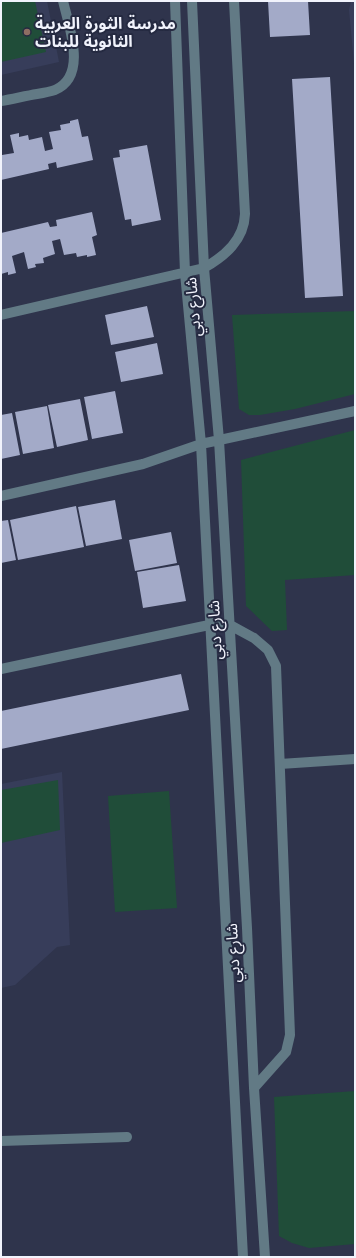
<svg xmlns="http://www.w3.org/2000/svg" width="356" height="1258" font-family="Jost,'Noto Sans Arabic',sans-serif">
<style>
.built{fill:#373d5a}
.green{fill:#204d39}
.building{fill:#a3aac8}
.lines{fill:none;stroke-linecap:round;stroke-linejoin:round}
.minor{stroke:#627a85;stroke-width:10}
.education-dot{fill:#8d6e63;stroke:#252a41;stroke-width:1.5}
.labels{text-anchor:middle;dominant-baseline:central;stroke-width:4;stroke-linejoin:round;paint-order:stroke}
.poi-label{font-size:16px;font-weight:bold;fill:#f1f3fc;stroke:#252a41;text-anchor:start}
.street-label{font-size:16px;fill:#f1f3fc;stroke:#252a41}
</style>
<rect width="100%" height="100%" fill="#2f344c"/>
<path class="built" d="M1,1H47L59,62L1,75Z
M351,1H355V74L349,10Z
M62,772L70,945L57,947L15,985L1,988V784Z"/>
<path class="green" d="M1,1H35L46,52L1,62Z
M355,311V394L295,409L260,415H249L239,409L232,315Z
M355,430V575L285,580L287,630L272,631L246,606L241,460Z
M58,780L60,830L1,843V790Z
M169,791L177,908L115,912L108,796Z
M355,1091V1244L309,1248L292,1243L279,1236L274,1097Z"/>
<path class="building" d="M268,1H308L310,35L270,37Z
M330,77L343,296L305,298L292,79Z
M78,119L82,137L88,136L93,160L57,168L56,162L48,164L49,169L1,180V152L2,155L14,153L10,135L19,133V137L28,135L29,140L42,137L45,151L53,149L49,132L61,130L60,125L70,123V121Z
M147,145L161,220L132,226L131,219L125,220L113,158L120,157L119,150Z
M92,212L97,235L92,237L96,255L87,257V255L77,257L76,253L64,255L60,239L52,241L55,254L43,258L44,263L35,264L36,267L28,269L24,252L12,256L16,273L8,275V272L1,274V233L48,222L50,227L57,226L56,220Z
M147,306L154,337L111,345L105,315Z
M157,343L163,374L121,382L115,352Z
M115,391L123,433L92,439L84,397Z
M80,399L88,440L57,447L48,405Z
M47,406L54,448L23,454L15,412Z
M12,413L20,455L1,459V415Z
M115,500L122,539L86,546L78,507Z
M76,506L84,547L18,560L10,520Z
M8,520L16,560L1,563V521Z
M171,532L177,563L135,571L129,540Z
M179,565L186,601L143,608L137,572Z
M181,674L189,710L1,749V711Z"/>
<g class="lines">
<path class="minor" d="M175,1L185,273L201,444L243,1257
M192,1L204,268L219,440L247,928L254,1088L265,1257
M1,101C13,99 25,96 37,94C43,93 49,92 55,90C88,76 69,27 63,1
M1,315L204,268C225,256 244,240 245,214L234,1
M1,496L143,464L201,444L355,411
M1,669L209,625H230L254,638L268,650L276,666L290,1035L286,1052L254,1088
M280,764L355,759
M1,1141L127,1137"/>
</g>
<circle class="education-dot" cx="27" cy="32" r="4"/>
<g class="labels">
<g class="poi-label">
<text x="35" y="23">مدرسة الثورة العربية<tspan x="35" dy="18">الثانوية للبنات</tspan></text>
</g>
<g class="street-label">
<text transform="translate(193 307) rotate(-95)">شارع دبي</text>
<text transform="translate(215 630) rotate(-93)">شارع دبي</text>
<text transform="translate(233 953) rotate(-93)">شارع دبي</text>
</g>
</g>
<rect width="356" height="1258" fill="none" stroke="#f1f3fc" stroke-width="4"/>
</svg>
